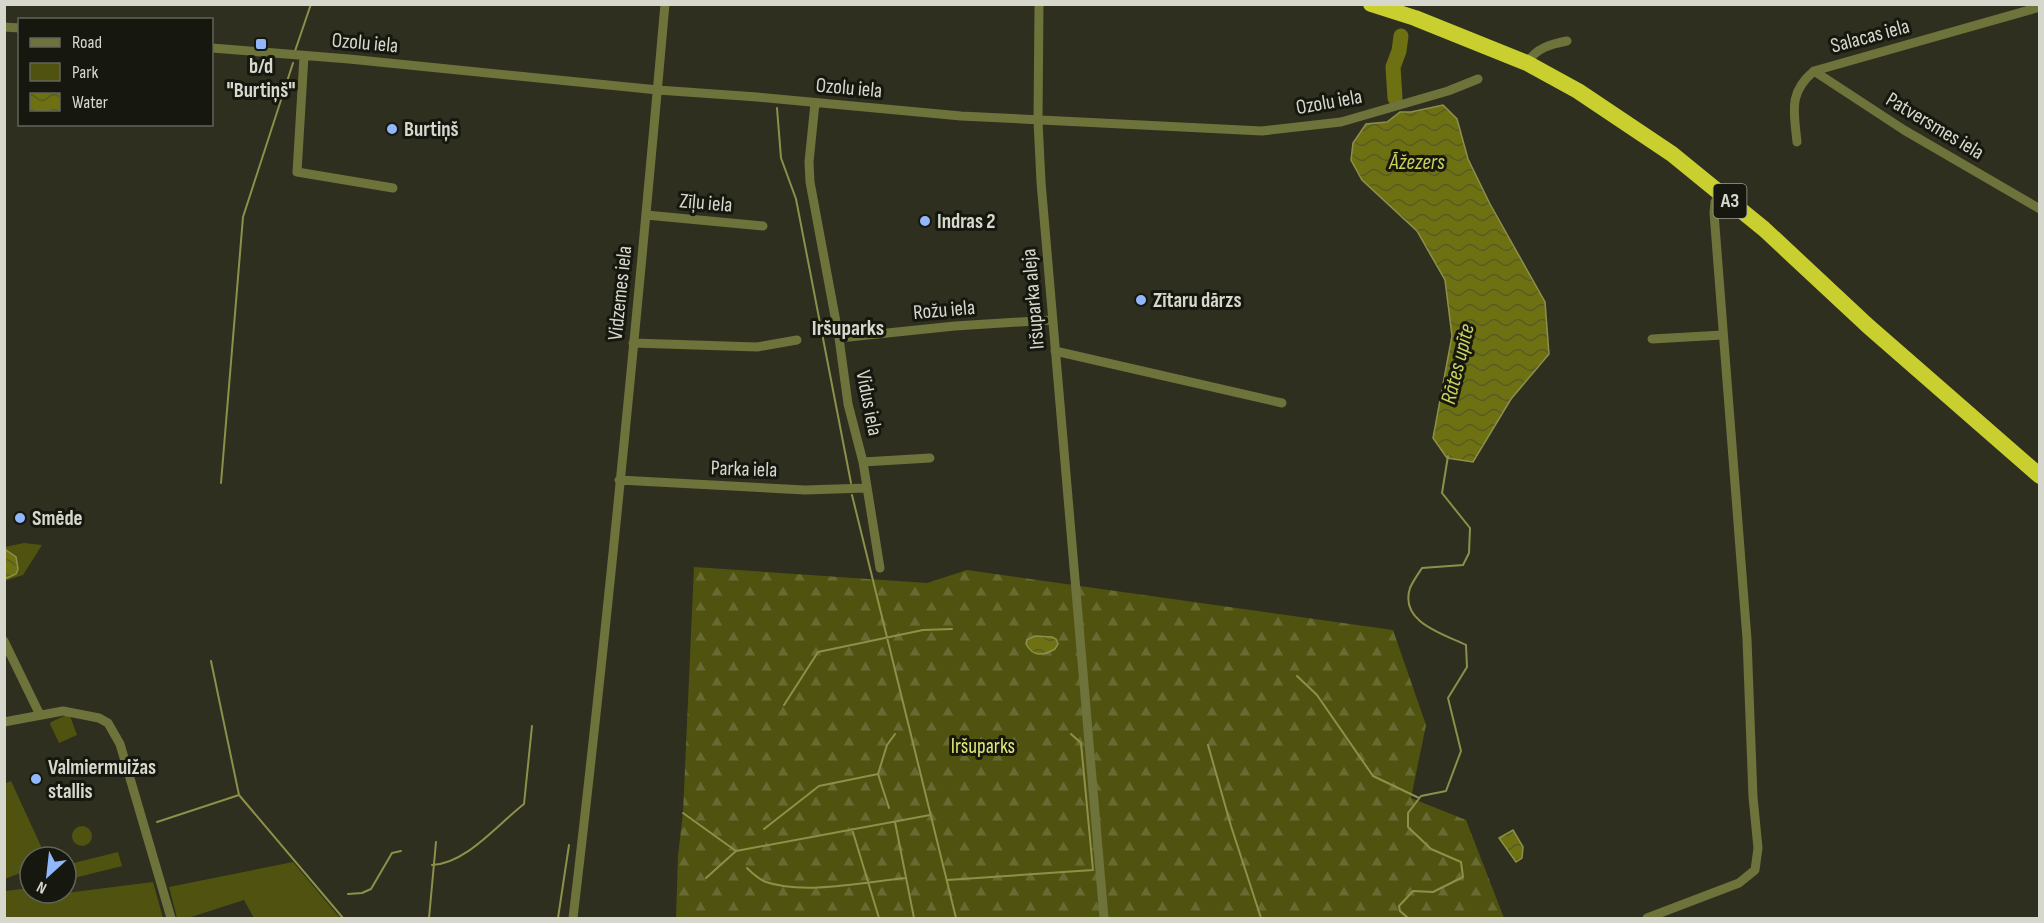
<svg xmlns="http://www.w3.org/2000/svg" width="2044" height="923" font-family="'Sofia Sans Condensed',sans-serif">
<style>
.green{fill:#50530f}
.forest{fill:url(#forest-firs)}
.water{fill:url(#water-waves);stroke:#8d904a;stroke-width:1.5}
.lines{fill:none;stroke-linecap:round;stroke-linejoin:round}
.stream{stroke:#8d904a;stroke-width:2}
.river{stroke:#6d7112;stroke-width:15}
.street{stroke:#6e723b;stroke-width:9}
.highway{stroke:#c9cf2e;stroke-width:16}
.poi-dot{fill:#91b8fd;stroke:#16170f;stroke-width:2}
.labels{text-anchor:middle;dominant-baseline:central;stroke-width:6;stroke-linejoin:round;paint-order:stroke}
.shield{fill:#16170f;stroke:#9d9e94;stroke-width:1.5}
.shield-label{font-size:20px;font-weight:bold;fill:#d7d8cd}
.street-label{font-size:21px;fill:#d7d8cd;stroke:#16170f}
.poi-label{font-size:21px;font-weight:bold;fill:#d7d8cd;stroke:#16170f;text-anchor:start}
.park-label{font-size:21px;fill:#e3ea76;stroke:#16170f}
.water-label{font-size:22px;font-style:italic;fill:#cbd25d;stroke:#16170f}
.neighbourhood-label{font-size:22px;font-weight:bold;fill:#d7d8cd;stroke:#16170f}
</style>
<defs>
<pattern id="forest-firs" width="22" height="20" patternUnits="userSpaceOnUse" patternTransform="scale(1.5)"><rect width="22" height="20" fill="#50530f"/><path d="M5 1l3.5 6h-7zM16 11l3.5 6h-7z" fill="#686b31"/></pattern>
<pattern id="water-waves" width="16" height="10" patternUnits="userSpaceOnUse" patternTransform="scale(1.5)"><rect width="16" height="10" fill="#6d7112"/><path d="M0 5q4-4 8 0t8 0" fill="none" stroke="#595b26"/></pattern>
</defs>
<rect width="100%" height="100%" fill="#2e2f1e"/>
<path class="green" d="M24,543L42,545L23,575L5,581V578H7L18,569L16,557L7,550L5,551V547Z
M64,716H70L77,735L59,743L50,724L51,722Z
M4,768L6,783L11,781L46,857H30V869L5,879Z
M72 836a10 10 0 1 1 20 0a10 10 0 1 1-20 0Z
M118,852L122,866L66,880V865Z
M293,862L340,918H254L244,900L188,918H177L169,887Z
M153,882L163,918H5V891L30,888V893H66Z"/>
<path class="forest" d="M694,567L927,583L967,570L1393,630L1426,725L1411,798L1466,820L1504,918H676L678,856L683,813Z"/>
<path class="water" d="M1443,105L1457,119L1468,159L1490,204L1545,302L1549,354L1511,399L1473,462L1447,458L1433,438L1452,336L1445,280L1417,231L1362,180L1351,160L1353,143L1366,124L1387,122L1400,112H1411Z
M6,550L16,557L18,569L16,574L7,578H4L5,551Z
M1035,636L1052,637L1056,639L1058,644L1055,649C1043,656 1033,657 1026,644L1027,640Z
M1513,830L1523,847L1522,858L1516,862L1499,838Z"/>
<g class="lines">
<path class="stream" d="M295,51L311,4
M777,108L781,158L796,199L851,483
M221,483L243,217L293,63
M852,495L956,918
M211,661L239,795L343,918
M1297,676L1317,695L1373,776L1419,798
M784,705L818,652L923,630L952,629
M1208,745L1231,826L1261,918
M889,808L878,774L887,745L895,734
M683,813L736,851L930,815
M157,822L239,795
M895,822L914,918
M764,829L819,786L878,774
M852,829L879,918
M432,865C466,864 498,824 524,804L532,726
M747,868C753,874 758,879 766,882C804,895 865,882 906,878
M706,878L736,851
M947,880L1093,870L1081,743L1071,734
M348,894L362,893L371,889L392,853L401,851
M429,918L436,842
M558,918L569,845
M1408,918L1400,911L1399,906L1413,891L1433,892L1463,877L1461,862L1431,849L1408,827V813L1421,796L1446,791L1461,751L1448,698L1467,667L1466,645C1443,634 1399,622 1410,588C1413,581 1418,574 1422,568L1463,565L1469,553L1470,528L1442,493L1448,456"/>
<path class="river" d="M1395,98L1393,67L1399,51L1401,36"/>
<path class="street" d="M1039,4L1038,121L1041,182L1104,918
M4,27L20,28
M212,48L349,59L658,90L757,97L961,116L1262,131L1341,122L1448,91L1478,79
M304,56L297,172L393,188
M1527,63C1536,48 1551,44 1567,41
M1814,71L1904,130L2040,209
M815,103L809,162L810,182L839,338L848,404L863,462L880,568
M1797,142C1794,111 1788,93 1814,71L2040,7
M646,215L763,226
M839,338L955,326L1052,320
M1652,339L1723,335
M633,343L757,347L797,340
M1055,351L1282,403
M863,462L930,458
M619,480L805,490L867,488
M4,641L40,715
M4,722L63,711L99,718L108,723L120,744L171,918
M573,918C609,614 638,309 665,4
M1647,918L1739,883L1755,870L1758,848L1753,797L1747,639L1714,213L1715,202L1721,194"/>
<path class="highway" d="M1371,4L1415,18L1527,63L1578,91L1672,154L1764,229L1868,326L2040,476"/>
</g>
<g class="poi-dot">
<rect x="255" y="38" width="12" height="12" rx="3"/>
<circle cx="392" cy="129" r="6"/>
<circle cx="925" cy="221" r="6"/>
<circle cx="1141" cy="300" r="6"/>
<circle cx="20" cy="518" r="6"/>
<circle cx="36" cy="779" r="6"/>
</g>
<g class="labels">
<rect class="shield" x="1713.5" y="184" width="33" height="34" rx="4.5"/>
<g class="shield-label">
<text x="1730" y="201">A3</text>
</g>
<g class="street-label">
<text transform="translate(1870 36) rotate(-15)">Salacas iela</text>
<text transform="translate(365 43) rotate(5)">Ozolu iela</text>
<text transform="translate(849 88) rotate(5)">Ozolu iela</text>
<text transform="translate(1329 102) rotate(-10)">Ozolu iela</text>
<text transform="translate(1935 126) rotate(31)">Patversmes iela</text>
<text transform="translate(706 203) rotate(5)">Zīļu iela</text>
<text transform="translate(620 293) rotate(-84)">Vidzemes iela</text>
<text transform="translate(1033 299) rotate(-95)">Iršuparka aleja</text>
<text transform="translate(944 310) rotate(-5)">Rožu iela</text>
<text transform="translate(869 403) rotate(79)">Vidus iela</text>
<text transform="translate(744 469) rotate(2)">Parka iela</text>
</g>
<g class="poi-label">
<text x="261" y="66" text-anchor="middle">b/d<tspan x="261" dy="24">"Burtiņš"</tspan></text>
<text x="404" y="129">Burtiņš</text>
<text x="937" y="221">Indras 2</text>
<text x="1153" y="300">Zītaru dārzs</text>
<text x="32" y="518">Smēde</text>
<text x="48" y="767">Valmiermuižas<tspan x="48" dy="24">stallis</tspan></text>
</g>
<g class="park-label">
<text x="983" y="746">Iršuparks</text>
</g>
<g class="water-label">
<text x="1417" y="162">Āžezers</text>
<text transform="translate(1458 364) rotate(-76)">Rātes upīte</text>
</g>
<g class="neighbourhood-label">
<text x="848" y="328">Iršuparks</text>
</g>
</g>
<rect width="2044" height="923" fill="none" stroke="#d7d8cd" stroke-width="12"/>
<rect x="18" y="18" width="195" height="108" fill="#16170f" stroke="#63645b" stroke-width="1.5"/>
<rect x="30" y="38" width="30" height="9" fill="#6e723b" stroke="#63645b" stroke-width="1.5"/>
<text x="72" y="48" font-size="18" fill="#d7d8cd">Road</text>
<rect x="30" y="63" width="30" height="18" fill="#50530f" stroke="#63645b" stroke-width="1.5"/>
<text x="72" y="78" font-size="18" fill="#d7d8cd">Park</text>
<rect x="30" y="93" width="30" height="18" fill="url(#water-waves)" stroke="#63645b" stroke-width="1.5"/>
<text x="72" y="108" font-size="18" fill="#d7d8cd">Water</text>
<g transform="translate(48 875) rotate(207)"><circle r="28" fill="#16170f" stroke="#63645b" stroke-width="1.5"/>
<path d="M0-4.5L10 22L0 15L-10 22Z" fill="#91b8fd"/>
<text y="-9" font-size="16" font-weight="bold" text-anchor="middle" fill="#d7d8cd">N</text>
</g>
</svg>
